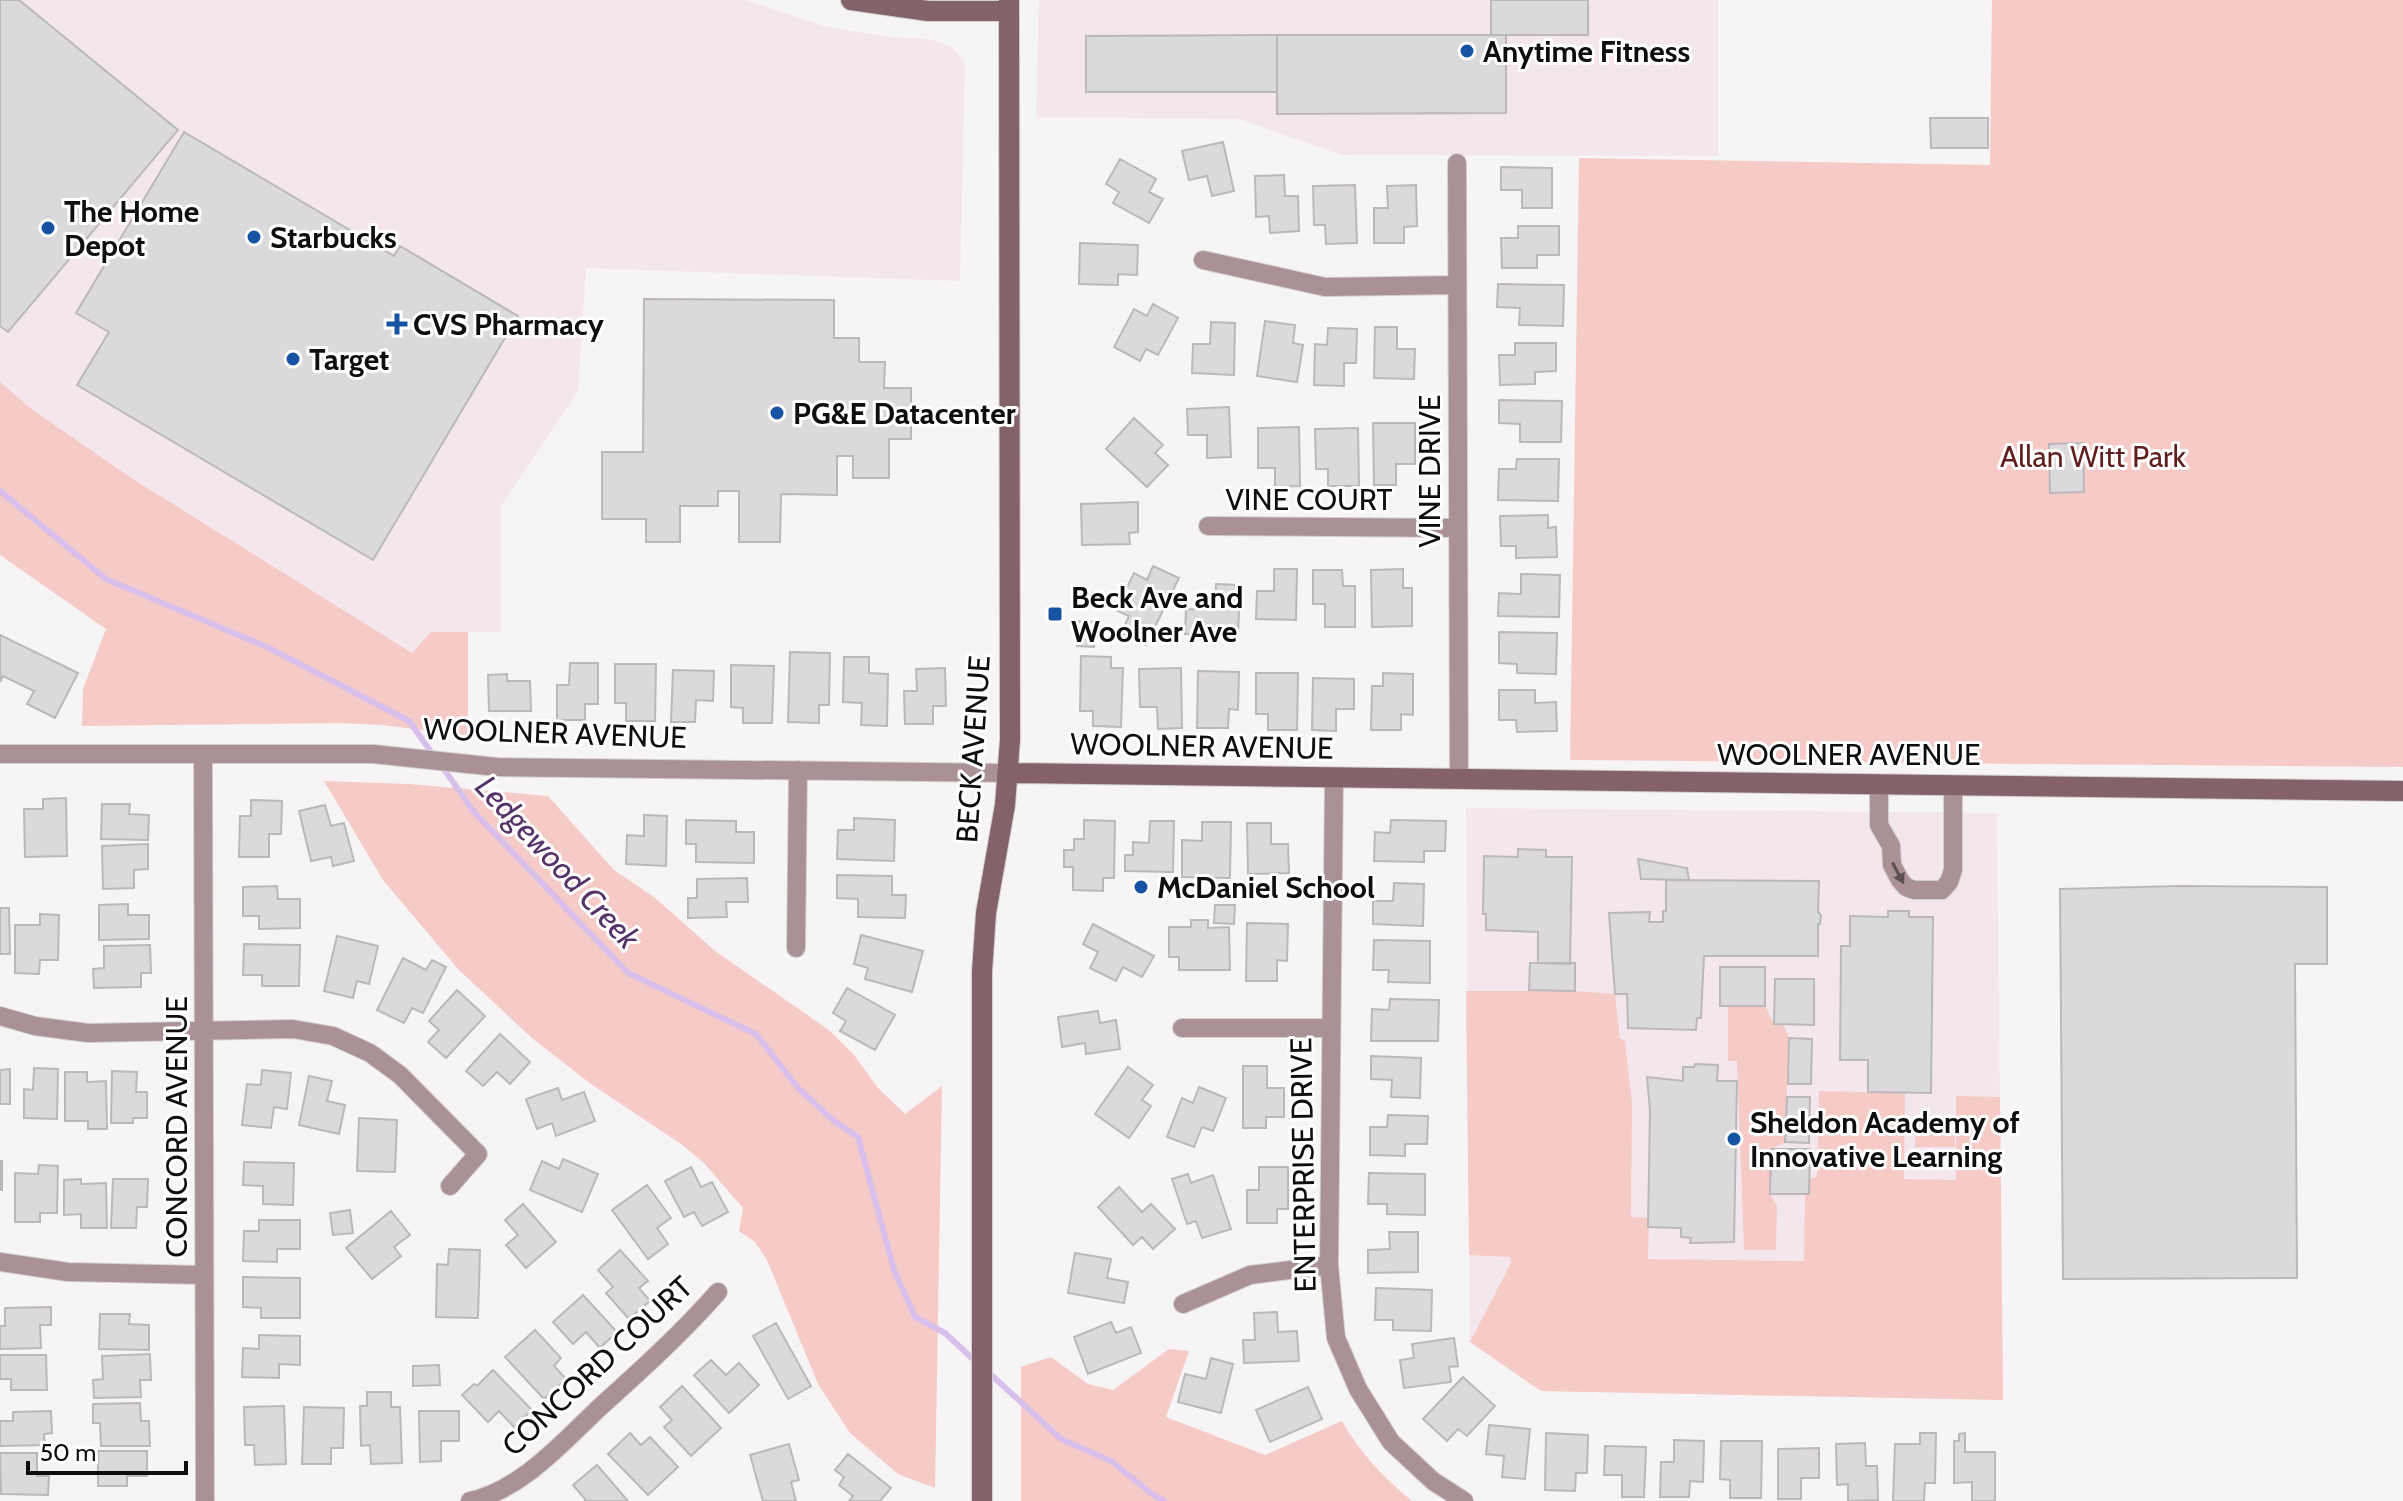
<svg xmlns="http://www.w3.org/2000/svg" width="2403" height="1501" font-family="Cabin,sans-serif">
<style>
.built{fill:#f3e7ed}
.green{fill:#f6cac6}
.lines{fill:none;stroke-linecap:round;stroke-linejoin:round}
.stream{stroke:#d9bfeb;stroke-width:6}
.building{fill:#dcd9dc;stroke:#bab8ba;stroke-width:2}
.street-casing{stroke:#d2cfd0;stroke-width:20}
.secondary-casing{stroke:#d2cfd0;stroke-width:22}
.street{stroke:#aa9196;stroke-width:18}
.secondary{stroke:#846269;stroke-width:20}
.oneway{fill:#5c5052}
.poi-dot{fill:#1653a3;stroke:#fff;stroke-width:3}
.labels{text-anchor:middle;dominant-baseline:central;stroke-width:6;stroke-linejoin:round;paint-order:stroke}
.poi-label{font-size:30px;font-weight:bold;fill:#0f0e0e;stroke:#fff;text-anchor:start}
.park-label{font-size:30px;fill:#601d1d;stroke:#fff}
.street-label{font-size:30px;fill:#0f0e0e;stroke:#fff}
.water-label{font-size:32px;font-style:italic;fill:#553369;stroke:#fff}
</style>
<rect width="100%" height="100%" fill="#f7f4f5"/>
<path class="built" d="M0,0H746L826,27L890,37L930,39L952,47L965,63L960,281L586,268L578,391L501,506V632H431L412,654L136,481L34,411L0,382Z
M1039,0H1718V156L1342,155L1239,119L1036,117Z
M1466,808L1997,813L2003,1400L1541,1391L1470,1342Z"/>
<path class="green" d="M1992,0H2403V767L1570,760L1579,158L1990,165Z
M0,382L34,411L136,481L412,653L431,632H468V736L382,725L341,723L82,726L83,689L106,629L0,555Z
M324,781L409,784L548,796L614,870L654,897L715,951L829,1030L854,1055L878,1088L905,1114L942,1086L935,1488L898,1474L850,1433L818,1384L767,1260L755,1242L739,1231L743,1208L704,1163L681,1144L591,1084L533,1039L459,970L383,880Z
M1466,991H1575L1615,994L1620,1039L1625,1040L1632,1104L1631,1217L1649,1218L1648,1259L1804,1261L1805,1194H1809L1810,1179L1817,1177L1819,1091L1905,1093L1904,1179L1956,1180V1096L2000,1097L2003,1400L1541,1391L1470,1342L1511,1263L1510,1257L1469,1255Z
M1728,1006H1765L1774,1024H1783L1789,1038L1785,1142L1771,1149L1770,1194L1777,1206L1776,1250H1744L1737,1061H1728Z
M1916,1118H1955V1147H1915Z
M1169,1349L1189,1351L1166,1417L1265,1455L1342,1421C1360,1453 1384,1478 1412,1501H1021V1367L1051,1357L1088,1384L1113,1390Z"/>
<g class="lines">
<path class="stream" d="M0,491L106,579L269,648L409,721L434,756
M441,765L474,812L628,973L756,1034L798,1088L834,1121L858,1137L894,1270L915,1317L945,1333L975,1361
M987,1371L1061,1439L1111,1461L1152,1494L1164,1501"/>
</g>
<path class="building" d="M0,0H19L178,130L8,332L0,326Z
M1491,0H1588V35H1491Z
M1277,35V92H1086V36Z
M1277,35H1506V113L1277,114Z
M1930,118H1988V148H1931Z
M184,132L394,256L400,246L518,316L373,560L77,385L109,332L76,313Z
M1223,142L1234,191L1212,196L1207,176L1189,180L1182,151Z
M1120,159L1156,179L1149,192L1163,199L1149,223L1113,203L1119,192L1106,184Z
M1501,167L1552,168V208H1522V190H1501Z
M1284,175L1285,196H1298L1299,231L1270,233L1269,216L1256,217L1255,176Z
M1355,185L1357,243L1326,244L1325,225H1314L1313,186Z
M1416,185L1417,226L1404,227V243H1374V208H1388L1387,186Z
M1518,226H1559V255H1537V268H1502L1501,238H1518Z
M1080,243L1138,245L1137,275L1118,274V285L1079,284Z
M1498,284L1564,285L1563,326L1519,325L1520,308L1497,307Z
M644,299L834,300V338H859V362H885L884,388H911V439H889V478H853V456H837V495L781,494L780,542H739V491H718V506H680V542H646V519H602V452H643Z
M1153,304L1178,318L1158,355L1146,349L1140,361L1114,347L1134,309L1147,316Z
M1265,321L1295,325L1293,343L1303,345L1297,382L1257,376Z
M1211,322L1235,323L1234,375L1192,373L1193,344H1210Z
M1375,327H1397V349H1415L1414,379L1374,378Z
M1328,328L1357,329L1356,363H1344V386L1314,385L1315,344L1327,345Z
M1515,343H1556V371L1535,372V384L1500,385L1499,355H1515Z
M1499,400L1562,401L1561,442H1520V424L1499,423Z
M1229,407L1231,457L1207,458V435H1188L1187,409Z
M1134,418L1163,445L1155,453L1168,465L1147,487L1106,449Z
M1373,423H1415V464H1396V485H1374Z
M1299,427L1300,486L1275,487V468H1258V428Z
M1358,428L1359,486H1328V469H1316L1315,429Z
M2083,443L2084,492L2050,493L2049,444Z
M1517,459H1559L1558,501L1498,500L1499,469H1516Z
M1138,502V532L1129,533L1130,544L1082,545L1081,504Z
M1548,515V528L1556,527L1557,557L1516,558V546H1501L1500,516Z
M1153,566L1179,578L1146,645L1121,633L1129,616L1116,610L1134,573L1147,580Z
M1274,569H1297L1296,620L1256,619L1257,591H1274Z
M1403,569V588H1412V626L1372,627L1371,570Z
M1313,570H1342L1343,586H1355V627H1325V604H1313Z
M1521,574L1560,575L1559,617L1498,616L1499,593L1521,594Z
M1216,584L1240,585L1238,636L1185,634L1186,609L1215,610Z
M1078,621L1095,622L1094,647L1077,646Z
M1499,632L1557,633L1556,674L1517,673V664L1499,663Z
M0,635L78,673L55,718L27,704L34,691L3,676L0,682Z
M790,652L830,653L829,705H819V723L788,722Z
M1081,656L1111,657V668H1123L1121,727L1093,726V711H1080Z
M844,657H869V673L888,674L887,726L861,725L862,703L843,702Z
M570,663H598V704H585V720H557V685H569Z
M615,664H656L655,721H626V703H615Z
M731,665L774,666L772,723H743V708L731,707Z
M945,668L946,706H933V724H905L904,691H917L916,669Z
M1181,668L1182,728L1158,729L1157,707H1140L1139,669Z
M673,670L714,671L713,701L696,700L695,722H671Z
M1198,671L1239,672L1238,710L1229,709L1228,728H1197Z
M1256,673H1298L1297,730H1268V714H1256Z
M1383,673L1413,674V715L1401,714V730H1371L1372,686H1383Z
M507,674V681H530L531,711H489L488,675Z
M1313,678L1354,679V709H1336V731L1312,730Z
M1499,690H1535V703L1556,702L1557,731L1517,732L1516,720H1499Z
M66,798L67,856L25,857L24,809H43V799Z
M251,800L282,801L281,834H269V857H239L240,816H251Z
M102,804H130L129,814L149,815L148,840L101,839Z
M325,805L331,826L344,823L354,861L333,866L331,857L311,861L299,811Z
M644,815L667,816L666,866L626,864L627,835L644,836Z
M854,818L895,820L894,861L837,859L838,830H854Z
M686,820L736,821V832H754V863L696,862V844H686Z
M1084,820L1115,821L1114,878H1103V891L1073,890V867H1064V850H1074V839H1084Z
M1391,820L1446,821L1445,851H1424V862L1374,861L1375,832L1390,833Z
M1150,821H1174L1173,872L1125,871V855H1133V842L1149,843Z
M1202,822H1231L1230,878L1182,877V840L1202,841Z
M1247,823H1271V844H1288L1289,873L1248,874Z
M148,844V869L134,870V888L103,889L102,846Z
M1518,849L1546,850V857H1572L1570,964L1538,963V932L1486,930V914H1483L1484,856L1518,857Z
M1638,859L1687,868L1689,880L1641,879Z
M837,875L892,876V895H906L905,918L858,917V899L837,898Z
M747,878L748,902H726L727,917L688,918V898H697V879Z
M1666,880L1819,881L1818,912L1821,915L1820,924H1818V956H1704L1701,1018H1697L1696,1030L1628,1028L1627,994H1615L1609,913L1650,912L1649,922H1663V911H1666Z
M1394,883L1424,884L1423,926L1373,924V901H1393Z
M277,886L278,899H300V928L259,929V916H243V887Z
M2179,886L2327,887V964H2295L2297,1278L2063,1279L2060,889Z
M128,904V915H149V939L99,940V905Z
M1215,905H1235L1234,924L1214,923Z
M0,908H9L10,954H0Z
M1888,911H1909V917H1933L1931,1093L1868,1092V1060H1840L1841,946H1850V916L1888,917Z
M40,914L59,915L58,960H40L39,974L15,973V925H40Z
M1191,920H1208V928L1229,927L1230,970H1179V957H1169V927H1191Z
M1247,923L1288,924L1287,961L1277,960V981H1246Z
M1093,924L1154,956L1142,977L1123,967L1116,981L1090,968L1098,952L1083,944Z
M861,935L923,951L912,992L865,979L868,968L854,964Z
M337,936L378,946L369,984L357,981L353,998L324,991Z
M1374,940L1430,941V983L1388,982L1389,970H1373Z
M244,944L300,945L299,986H262V975H243Z
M150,945L151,973H141V987L94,988L93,969L104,968V946Z
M403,958L426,970L432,960L446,967L423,1013L412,1008L404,1023L377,1010Z
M1530,963H1575V991L1529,990Z
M1720,967H1765V1006H1720Z
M1775,979H1814V1025L1774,1024Z
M847,988L895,1015L875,1050L840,1031L846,1021L833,1013Z
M457,990L485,1016L446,1058L428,1042L439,1030L429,1021Z
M1390,999L1439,1000L1438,1041H1371L1372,1009L1389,1010Z
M1098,1011L1100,1023L1116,1020L1120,1049L1086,1054L1085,1043L1062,1047L1058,1017Z
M500,1034L530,1062L510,1084L497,1072L483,1086L466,1071Z
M1789,1038L1812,1039L1811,1084H1788Z
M1371,1056L1421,1058L1420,1098L1391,1097L1392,1080L1371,1079Z
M1695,1064L1718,1065L1717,1081H1737L1734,1242L1690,1243L1691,1238L1681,1237V1228L1648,1227L1650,1111L1647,1077L1683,1081V1067H1694Z
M1243,1066H1267V1088H1284V1117H1266V1128H1243Z
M1128,1067L1153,1085L1142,1100L1151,1106L1129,1138L1095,1114Z
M34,1068L58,1069L57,1119L24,1118V1089L33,1090Z
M10,1069V1104H0V1070Z
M262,1070L291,1073L287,1109L274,1107L271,1128L242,1125L247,1084L261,1085Z
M112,1071L137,1072L136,1092H147V1118H133V1123H111Z
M65,1072H87V1082L106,1081L107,1129H88V1121H65Z
M309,1076L332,1081L327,1101L345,1105L339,1134L299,1125Z
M1199,1087L1226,1098L1213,1131L1202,1127L1194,1147L1167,1137L1182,1098L1193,1103Z
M558,1088L562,1100L584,1092L595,1121L556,1136L552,1123L537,1129L526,1099Z
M1787,1097H1810L1809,1143L1785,1142Z
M1388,1115L1428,1116L1427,1144H1405V1156L1370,1155V1127H1387Z
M359,1118L397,1120L395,1172L357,1171Z
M1771,1149H1810L1809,1194H1770Z
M563,1159L598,1174L582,1212L530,1190L542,1161L559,1169Z
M0,1161H2V1190H0Z
M244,1162L294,1163L293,1205L263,1204V1186L243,1185Z
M39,1165L58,1166L57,1213H40V1222H15V1173L38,1174Z
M691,1167L701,1187L712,1182L728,1212L702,1226L694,1212L684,1217L665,1181Z
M1259,1167H1288V1209H1277V1223H1247V1190H1259Z
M1369,1173L1425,1174V1215L1387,1214V1204H1368Z
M1188,1174L1191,1183L1213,1175L1231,1229L1202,1238L1196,1221L1187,1224L1172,1179Z
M81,1179V1184L106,1183L107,1228H81V1214L64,1215V1180Z
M113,1179H148L147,1207H137L136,1228H111Z
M647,1185L671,1218L657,1228L668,1244L648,1259L612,1210Z
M1119,1187L1142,1212L1151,1204L1175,1229L1153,1249L1142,1237L1133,1245L1098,1207Z
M523,1204L556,1242L526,1268L506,1245L518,1235L505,1220Z
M350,1210L353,1233L333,1235L330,1213Z
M391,1211L410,1235L394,1247L401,1256L372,1279L346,1248Z
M259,1220H300V1249H277V1262L243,1261L244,1231H259Z
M1389,1232H1418V1272L1368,1273V1250L1390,1249Z
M449,1249L480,1250L478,1318L436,1317L437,1264L448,1265Z
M620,1250L648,1281L639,1288L650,1301L629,1319L606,1293L613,1287L598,1270Z
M1075,1253L1111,1259L1107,1278L1128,1282L1124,1303L1068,1293Z
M243,1277L300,1278V1318H261V1308L243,1307Z
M1376,1288L1432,1290L1431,1331L1393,1330V1320H1375Z
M583,1295L617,1332L600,1348L586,1332L573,1344L553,1322Z
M51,1307V1325H40L41,1348L0,1349V1326H5V1308Z
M1277,1312L1278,1332L1297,1331L1299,1361L1244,1363L1243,1340H1255L1254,1313Z
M100,1314H130L129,1324L149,1325V1350L99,1349Z
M1111,1322L1116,1333L1131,1327L1141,1353L1088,1374L1074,1337Z
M776,1323L811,1386L788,1399L753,1336Z
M535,1330L561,1358L554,1366L566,1379L544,1399L505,1357Z
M259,1335L300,1336V1365L279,1364V1378L242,1377L243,1348L259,1349Z
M1454,1338L1458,1366L1449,1367L1451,1382L1404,1388L1400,1360L1414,1358L1412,1344Z
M150,1354L151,1380H140L141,1397L94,1398L93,1380L103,1379L102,1356Z
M0,1355H46L47,1390H11V1379H0Z
M1211,1358L1233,1364L1221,1413L1178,1402L1185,1374L1206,1379Z
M711,1360L726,1375L739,1363L759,1385L729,1413L694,1375Z
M439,1365L440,1385L413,1386V1366Z
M493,1370L532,1410L514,1427L499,1411L488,1422L462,1395L474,1384L477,1386Z
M1463,1377L1495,1406L1467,1436L1458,1429L1447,1441L1423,1419Z
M682,1386L721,1428L691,1456L664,1427L672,1420L660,1407Z
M1308,1387L1322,1419L1270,1442L1256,1410Z
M367,1392H391V1407H400L402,1463L371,1464L370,1445L361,1446L360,1406H367Z
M140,1403L141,1421H149L150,1446H101L100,1423H93V1404Z
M284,1406L286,1464L255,1465L254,1445H245L244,1407Z
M304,1407L344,1408L343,1448H331V1464H302Z
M51,1411L52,1433L44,1434L45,1445L0,1446V1421H13V1412Z
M419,1411H459V1441H441V1461L420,1462Z
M1489,1425L1530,1429L1525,1479L1502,1477L1504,1456L1486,1454Z
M630,1433L641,1445L650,1437L678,1467L648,1495L608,1454Z
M1546,1433L1588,1435L1587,1473H1576L1575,1491L1545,1490Z
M1920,1433H1936L1935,1483H1925L1924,1501H1893L1895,1444H1920Z
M1965,1433V1452H1995V1501H1972V1482L1954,1483V1441H1959V1434Z
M1674,1440L1704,1441L1703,1482L1690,1481L1689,1497H1660L1661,1462H1674Z
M1721,1441H1762L1761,1498H1730V1480L1720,1479Z
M1865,1443L1866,1466H1877L1878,1500L1848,1501V1484L1837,1485L1836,1444Z
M789,1444L799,1480L791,1482L796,1501H763L750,1455Z
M1605,1446L1646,1447L1644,1497H1622V1475H1604Z
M1819,1448V1478H1801V1499H1778V1449Z
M98,1451H147V1476H127V1486H98Z
M0,1453H37V1476H49L48,1495L1,1494Z
M848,1454L891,1488L880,1501H849L853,1496L839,1485L844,1477L835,1470Z
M597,1465L628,1501H585L586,1500L573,1485Z"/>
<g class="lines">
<g class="street-casing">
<path id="street" d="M1457,163L1459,779
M1203,260L1325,287L1457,285
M1208,526L1458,528
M0,754H373L497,767L1007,773
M203,754L205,1501
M1334,778L1329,1265L1336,1338L1358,1389L1391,1442L1433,1481L1464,1501
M1879,786V825L1891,846L1892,865L1900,880L1906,887L1914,890H1942L1949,882L1953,870V785
M796,948L798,770
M0,1016L35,1026L88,1033L293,1029L333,1036L370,1053L400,1075L478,1154L450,1186
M1182,1028H1330
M0,1262L68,1272L203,1275
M1183,1304L1250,1275L1329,1265
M470,1501C521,1490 562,1443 599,1408C640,1371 681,1334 718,1292"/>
</g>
<g class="secondary-casing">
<path id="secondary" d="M851,0L928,11H1008
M1007,773L2403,791
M982,1501V972L986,913L1005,805L1010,740L1009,0"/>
</g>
<use href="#street" class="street"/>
<use href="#secondary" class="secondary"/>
</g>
<defs><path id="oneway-solid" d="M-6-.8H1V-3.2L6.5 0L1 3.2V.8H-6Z" transform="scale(2)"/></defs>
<use class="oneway" href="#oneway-solid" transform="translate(1898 873) rotate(62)"/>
<g class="poi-dot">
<circle cx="1467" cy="51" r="8"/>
<circle cx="48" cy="228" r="8"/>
<circle cx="254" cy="237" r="8"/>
<path d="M393 312h8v8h8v8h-8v8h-8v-8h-8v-8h8z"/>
<circle cx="293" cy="359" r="8"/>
<circle cx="777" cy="413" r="8"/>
<rect x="1047" y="606" width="16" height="16" rx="4"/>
<circle cx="1141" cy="887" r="8"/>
<circle cx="1734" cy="1139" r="8"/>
</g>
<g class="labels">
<g class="poi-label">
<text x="1483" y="51">Anytime Fitness</text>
<text x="64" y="211">The Home<tspan x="64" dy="34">Depot</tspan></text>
<text x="270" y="237">Starbucks</text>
<text x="413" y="324">CVS Pharmacy</text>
<text x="309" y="359">Target</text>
<text x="793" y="413">PG&amp;E Datacenter</text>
<text x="1071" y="597">Beck Ave and<tspan x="1071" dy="34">Woolner Ave</tspan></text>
<text x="1157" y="887">McDaniel School</text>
<text x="1750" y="1122">Sheldon Academy of<tspan x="1750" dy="34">Innovative Learning</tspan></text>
</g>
<g class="park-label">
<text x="2093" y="456">Allan Witt Park</text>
</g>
<g class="street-label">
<text transform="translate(1429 471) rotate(-90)">VINE DRIVE</text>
<text x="1309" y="499">VINE COURT</text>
<text transform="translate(555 733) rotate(2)">WOOLNER AVENUE</text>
<text transform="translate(1202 746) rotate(1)">WOOLNER AVENUE</text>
<text transform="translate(973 749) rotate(-86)">BECK AVENUE</text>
<text x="1849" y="754">WOOLNER AVENUE</text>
<text transform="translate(176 1127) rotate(-90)">CONCORD AVENUE</text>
<text transform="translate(1303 1165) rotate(-91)">ENTERPRISE DRIVE</text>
<text transform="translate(597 1366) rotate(-43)">CONCORD COURT</text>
</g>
<g class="water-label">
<text transform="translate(558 862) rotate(47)">Ledgewood Creek</text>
</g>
</g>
<path d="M28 1461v12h158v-12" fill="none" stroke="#0f0e0e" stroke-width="4"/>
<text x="40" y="1461" font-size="24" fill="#0f0e0e" stroke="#ffffff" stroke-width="6" paint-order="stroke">50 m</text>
</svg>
